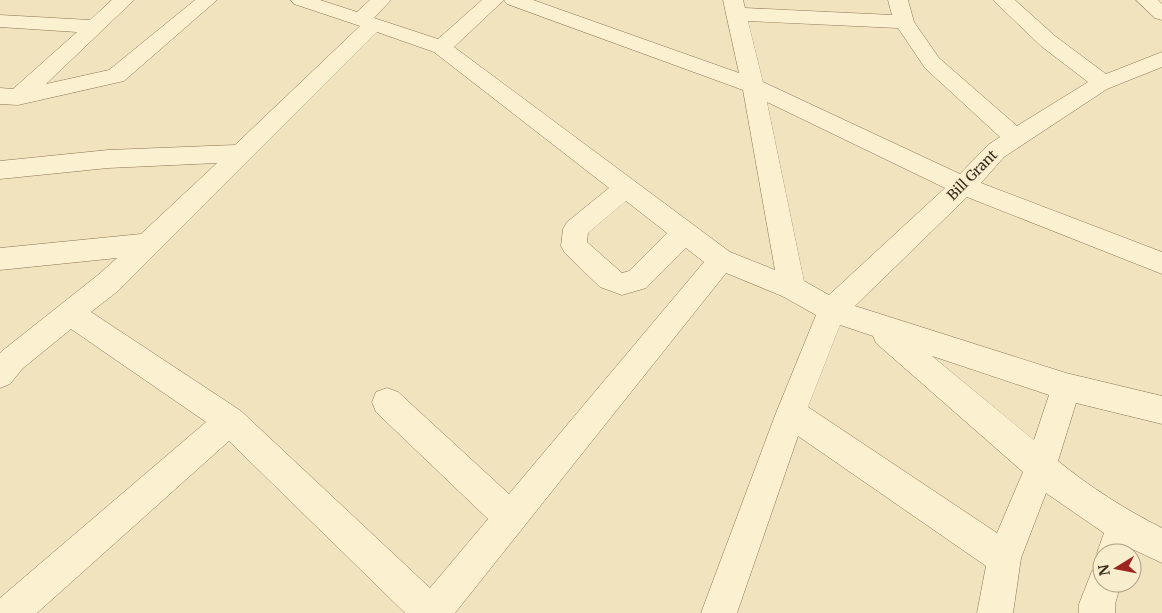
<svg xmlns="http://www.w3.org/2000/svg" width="1162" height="613" font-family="Merriweather,serif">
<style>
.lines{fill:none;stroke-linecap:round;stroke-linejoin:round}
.minor-casing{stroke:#8a7355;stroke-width:1}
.minor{fill:#fbf0d0;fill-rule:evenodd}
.labels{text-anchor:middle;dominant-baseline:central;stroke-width:4.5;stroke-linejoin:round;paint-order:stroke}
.street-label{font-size:14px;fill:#382a1b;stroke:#f8edcd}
</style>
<rect width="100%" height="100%" fill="#f1e3bd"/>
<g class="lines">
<g class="minor-casing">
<path id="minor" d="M112,0H134L46,84L109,70L195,0H217L124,81L18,105L0,104V88L13,89L77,32L0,27V15L90,20Z
M291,0H320L357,12L370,0H391L374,18L438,39L482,0H504L454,47L730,252L775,270L743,90L507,4L504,0H533L739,73L723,0H743L745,8L892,15L888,0H908L914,22L939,58L1017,126L1088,82L1041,46L993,0H1015L1055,36L1106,74L1162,52V67L1107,89L1004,157L981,183L1162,252V274L967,197L855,306L1066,373L1162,396V424L1076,403L1058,461C1090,487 1126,510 1162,528V563L1132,549L1131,553H1102V565L1097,553L1104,533L1046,493L1021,558L1013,613H977L986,566L798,436L737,613H701L776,413L816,315L782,296L726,273L455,613H405L229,441L37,613H0V598L206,422L71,329L22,369L10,384L0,388V353L2,351L98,275L117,258L0,270V248L141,234L217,163L108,168L0,179V161L108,150L235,145L360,26L294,4ZM748,21L898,28L925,68L1000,137L988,145L960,174L763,82ZM377,32L434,52L609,188L567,222L563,229L561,246L565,253L600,287L622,295L646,288L686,248L704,262L509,494L398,392L387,388L376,392L372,402L376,412L488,519L430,588L241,411L91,312L118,291ZM767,102L945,188L829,295L804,281ZM626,201L667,233L629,271L622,273L587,242L588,233ZM840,325L873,336L876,343L1023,472L997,533L808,407ZM932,356L1049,395L1034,440Z
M1136,0H1158L1162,4V20L1155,18Z
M1102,566V583H1121L1115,604V613H1079V604L1092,571Z"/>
</g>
<use href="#minor" class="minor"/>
</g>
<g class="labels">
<g class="street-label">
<text transform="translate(972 175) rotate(-45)">Bill Grant</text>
</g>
</g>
<g transform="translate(1117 568) rotate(260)"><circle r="24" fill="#f8edcd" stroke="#ab9f86"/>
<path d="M0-4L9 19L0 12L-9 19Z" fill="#9d2421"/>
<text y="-8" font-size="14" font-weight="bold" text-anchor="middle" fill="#382a1b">N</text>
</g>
</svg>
